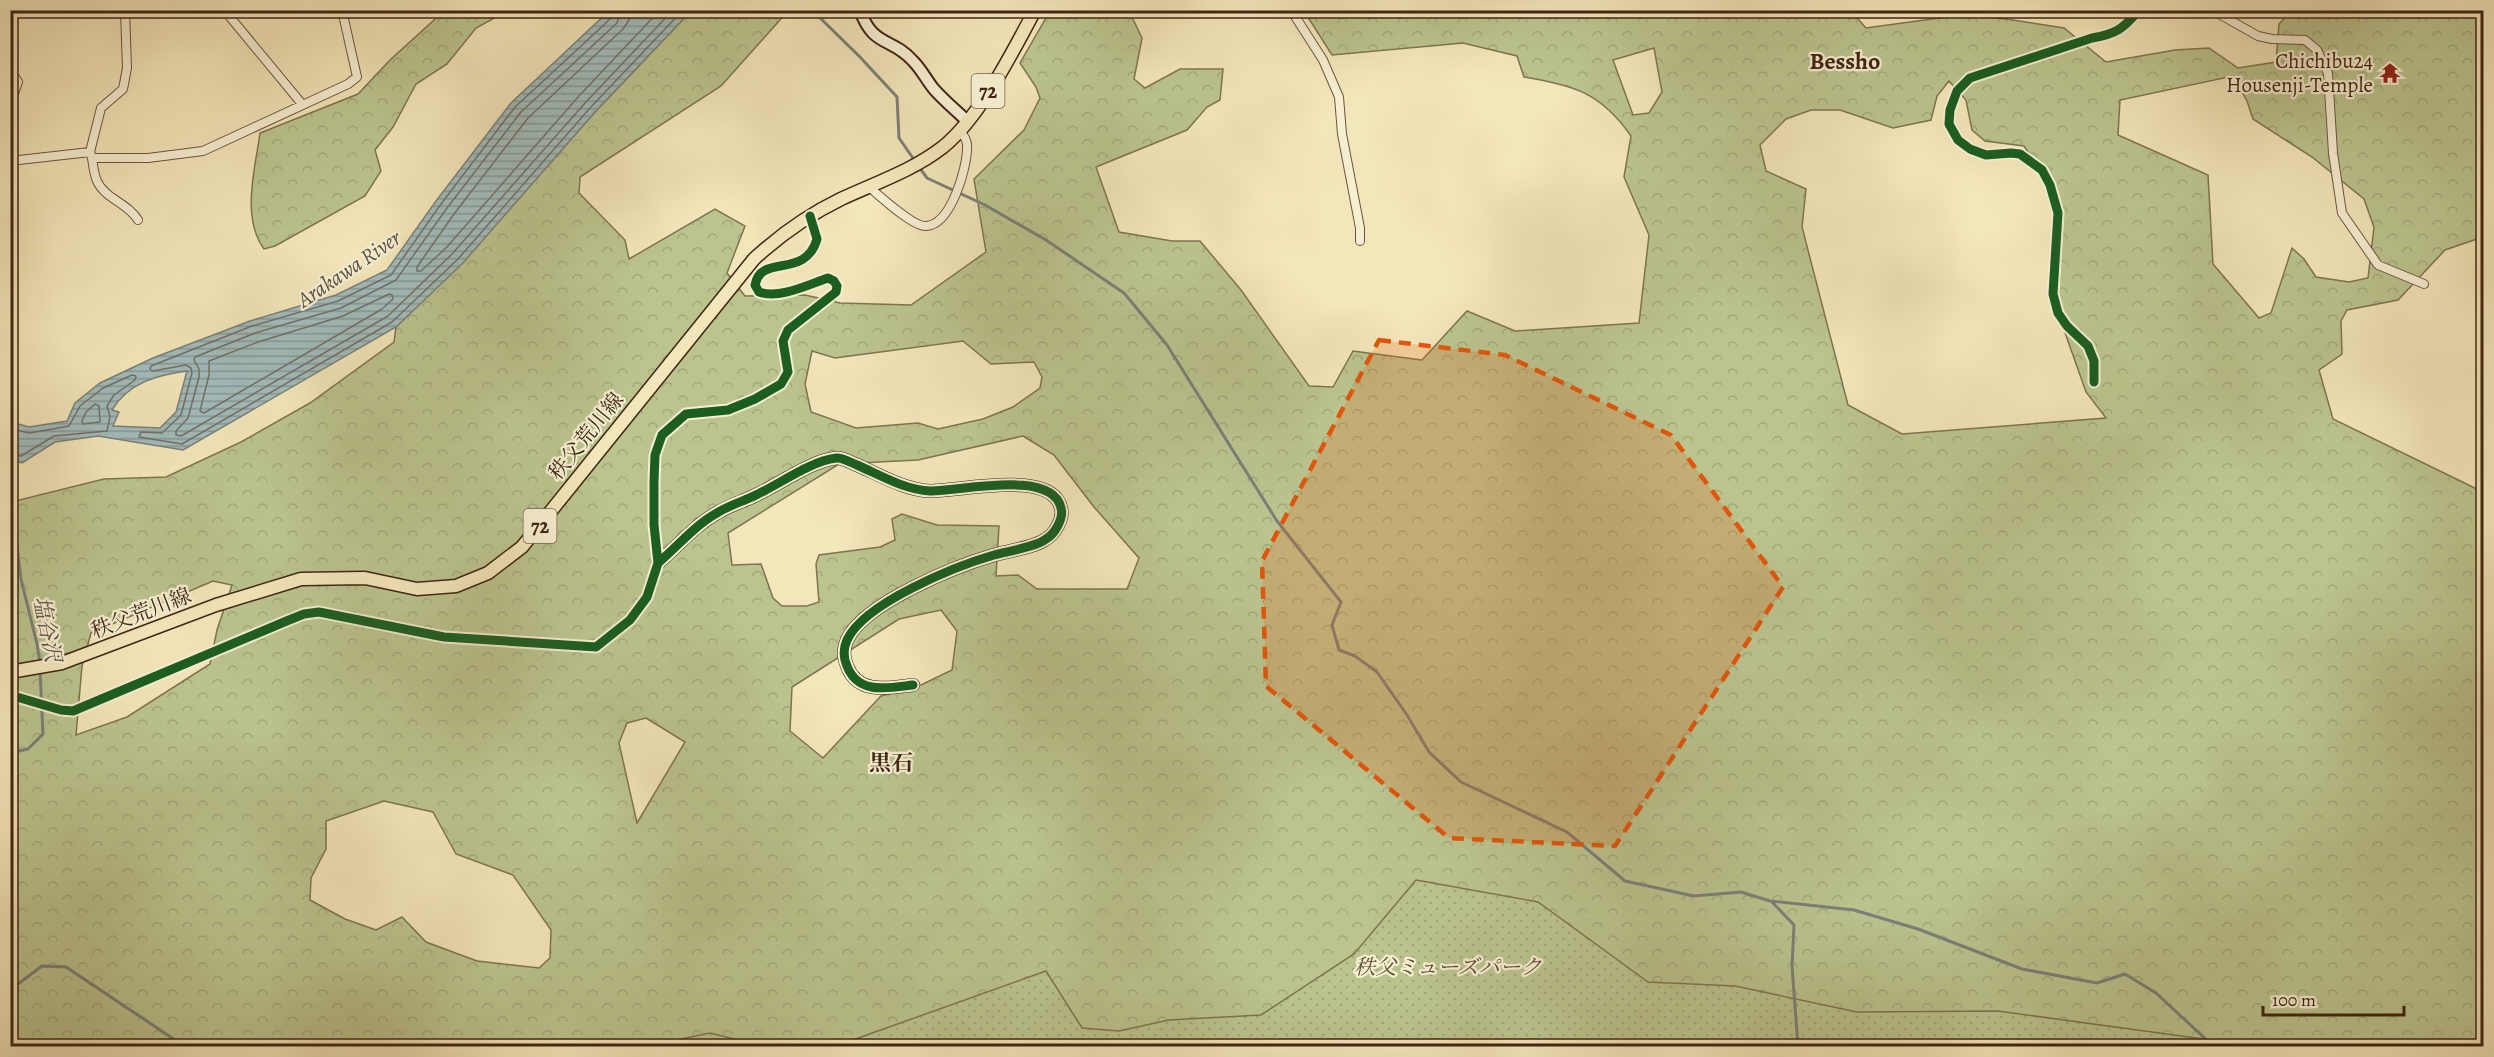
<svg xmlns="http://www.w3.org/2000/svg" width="2494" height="1057" font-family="Alegreya,'Noto Serif JP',serif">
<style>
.forest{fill:url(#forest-crowns);stroke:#7e7451;stroke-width:1.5;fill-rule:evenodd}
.park{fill:url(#park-dots);stroke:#7e7451;stroke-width:1.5}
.water{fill:url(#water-rules);stroke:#7b8078;stroke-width:1.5;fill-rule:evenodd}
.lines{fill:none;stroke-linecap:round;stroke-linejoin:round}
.shore{stroke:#717068;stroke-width:1.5}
.stream{stroke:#7b8078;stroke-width:3}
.street-casing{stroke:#6d553d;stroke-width:10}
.secondary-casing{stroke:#402513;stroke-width:14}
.primary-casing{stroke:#402513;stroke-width:15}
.street{stroke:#f7efd2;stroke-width:8}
.secondary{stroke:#f7efd2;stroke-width:10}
.primary{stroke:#f3e6ba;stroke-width:12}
.cycleway-casing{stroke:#f7efd2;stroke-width:13}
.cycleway{stroke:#1b5e20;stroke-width:9}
.marked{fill:#e0560c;fill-opacity:0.2;stroke:#e0560c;stroke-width:4.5;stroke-dasharray:12 8;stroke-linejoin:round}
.labels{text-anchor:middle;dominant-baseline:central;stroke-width:4.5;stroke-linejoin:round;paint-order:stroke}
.shield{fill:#f7efd2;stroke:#77624c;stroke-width:1.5}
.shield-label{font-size:20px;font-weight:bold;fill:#402513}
.poi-label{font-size:21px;fill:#402513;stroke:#f7efd2;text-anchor:end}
.street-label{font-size:21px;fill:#402513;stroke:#f7efd2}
.park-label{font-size:21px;font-style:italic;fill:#5f4d32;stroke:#f7efd2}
.water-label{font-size:22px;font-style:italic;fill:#5d5246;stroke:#f7efd2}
.neighbourhood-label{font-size:22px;font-weight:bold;fill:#402513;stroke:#f7efd2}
.quarter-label{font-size:24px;font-weight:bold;fill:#402513;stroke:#f7efd2}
</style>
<defs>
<pattern id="forest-crowns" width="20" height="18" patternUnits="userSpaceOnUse" patternTransform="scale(1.5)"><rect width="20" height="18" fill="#bbc48f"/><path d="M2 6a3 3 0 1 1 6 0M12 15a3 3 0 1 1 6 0" fill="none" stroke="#a2a87a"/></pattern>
<pattern id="park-dots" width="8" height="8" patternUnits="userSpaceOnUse" patternTransform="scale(1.5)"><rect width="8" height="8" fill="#bbc48f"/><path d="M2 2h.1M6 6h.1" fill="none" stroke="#a2a87a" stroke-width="1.8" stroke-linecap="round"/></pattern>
<pattern id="water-rules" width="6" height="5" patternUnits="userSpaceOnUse" patternTransform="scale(1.5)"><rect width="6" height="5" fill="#a2bcbc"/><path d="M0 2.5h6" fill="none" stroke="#859998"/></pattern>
</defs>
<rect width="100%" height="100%" fill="#f3e6ba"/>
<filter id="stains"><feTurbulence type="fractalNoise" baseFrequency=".00333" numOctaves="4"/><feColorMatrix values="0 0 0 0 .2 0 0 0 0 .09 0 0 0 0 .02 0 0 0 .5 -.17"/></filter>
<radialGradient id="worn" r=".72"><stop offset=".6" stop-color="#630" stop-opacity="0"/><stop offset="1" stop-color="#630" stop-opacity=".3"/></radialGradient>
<path class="forest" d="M1850,10L1866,28L1961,15L2006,19L2064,28L2106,62L2175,50L2209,48L2238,68L2276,62L2279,24L2291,11L2372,10L2386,14L2407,10L2483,11V237L2445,250L2398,300L2347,310L2341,321L2342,354L2319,370L2333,419L2483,492V1046H11V502L104,479L166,477L241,442L310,403L394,342L396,327L462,263L595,112L691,11H788L721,86L580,177L579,193L625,240L629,259L715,209L745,226L727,273L745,296L805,295L840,303L911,305L986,252L974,179L1024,130L1040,98L1036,87L1020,63L1050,11H1129L1142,38L1134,79L1145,88L1180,69H1223L1220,100L1207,107L1187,130L1096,167L1119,232L1172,241H1200L1241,290L1309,386L1333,387L1353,351L1422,360L1467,311L1515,331L1639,323L1649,235L1624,177L1631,136C1601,93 1574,85 1524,77L1517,56L1463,43L1332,55L1304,11ZM1654,48L1662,92L1649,113L1633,115L1613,60ZM2233,76L2247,101L2253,119L2312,157L2364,199L2374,227L2368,278L2349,282L2316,277L2304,259L2292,248L2271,313L2259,318L2213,264L2208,175L2118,135L2120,100ZM1949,81L1966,100L1972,130L1985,141L2024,146L2050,185L2058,213L2054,309L2058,313L2086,392L2106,418L1902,434L1848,405L1802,227L1806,189L1766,171L1760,145L1786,119L1811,110H1840L1893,128L1931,120L1937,96ZM963,341L991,364L1034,362L1042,377L1040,388L1013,407L983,419L938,429L918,423L856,428L811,412L805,384L812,351L835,358ZM1023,436L1054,455L1094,507L1139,558L1127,589H1037L1018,575L996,576L999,526L937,525L902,514L892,519L895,540L880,547L819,555L816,564L819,602L807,606H782L773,598L761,564L732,565L728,533L839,464L918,460ZM213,581L232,585L217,630L210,664L127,717L76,735L82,666L91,633ZM941,610L957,631L952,670L921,685L881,696L823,758L790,731L792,687L899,619ZM646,718L685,742L637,823L619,743L627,723ZM384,801L433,812L456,854L513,875L551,930L550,958L539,968L477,961L426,942L402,917L376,930L345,919L310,900L311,878L326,849V821Z
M444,11H507L476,28L447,64L416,84L393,127L375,150L381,171L365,196L275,246L264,249C241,217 255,170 260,133L358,94L390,60Z"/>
<path class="park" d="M1416,880L1538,902L1648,982L1735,986L1857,1012L1998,1011L2255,1046H836L1046,971L1082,1028L1119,1031L1169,1020L1261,1015L1354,954Z
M710,1033L762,1046H648Z"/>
<path class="water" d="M610,10L691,11L595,112L462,264L396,327L183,450L98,436L55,442L22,463L11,460V422L29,427L67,421L75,403L100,383L153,358L250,321L336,295L387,270L436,201L511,103ZM187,371L176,412L160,428L113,426L119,412L112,410C128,383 157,375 187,371Z"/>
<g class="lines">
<path class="shore" d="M613,10L612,16L607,22L515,107L441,204L391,275L338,301L252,326L151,366L150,369L153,371L186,365L191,368L192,373L181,415L162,433L141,432L139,437L182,444L392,322L458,259L590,108L683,10
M621,10L617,23L521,112L447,208L396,280L341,308L255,333L195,357L194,360L199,369V377L188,418L176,431V435L181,436L388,316L452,254L585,103L673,10
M630,10L629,20L623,29L528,118L454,214L417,267V271H421L446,248L578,97L660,10
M389,294L392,295L393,299L382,309L204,413L200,411L209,375V361L258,342L343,316Z
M95,404L99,406L100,422L83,424L82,421L86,412Z
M10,429L30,433L69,426L80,406L103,388L132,375L136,376L135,380L114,395L107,406L110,417L107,431L54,436L21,456L10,455"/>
<path class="stream" d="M812,10L860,57L897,97L899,138L915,161
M919,167L927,178L985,205L1046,240L1124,293L1167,345L1277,521L1341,602L1332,625L1339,650L1355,656L1377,672L1407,715L1429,752L1461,782L1567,832L1625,881L1694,896L1741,892L1770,901L1854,910L1918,929L2022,969L2097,983L2125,974L2156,993L2213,1046
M10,480L16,459
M10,492L21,579L37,644L40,663
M10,753L28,749L43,734L40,670
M1772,902L1794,925L1792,966L1798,1046
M10,990L42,966L66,967L184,1046"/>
<g class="street-casing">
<path id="street" d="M1291,10L1323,60L1339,97L1342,134L1360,228V241
M2212,10L2258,36L2272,39L2305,40L2317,50L2328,73L2333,153L2342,213L2378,265L2424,284
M230,17L302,104
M10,105L18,82L15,77
M90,152L92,158H148L203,151L348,84L357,77L342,10
M92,158C93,165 94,174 97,181C105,199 128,203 138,220
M10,161L90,152L101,108L123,89L127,68L125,10
M869,187C880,196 913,227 926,226C951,225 967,168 967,148C968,141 964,136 960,131
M2094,382V361L2088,346L2067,326L2058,313L2053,294L2058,213L2050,185L2042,170L2020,154L2011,153L1986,155L1970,149L1958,140L1949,124L1950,110L1957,91L1970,78L2092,38C2116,34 2123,29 2139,10
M10,695L61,710L73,711L289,620L304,614L319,612L444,637L596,647L630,620L647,597L658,563L654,525V481L655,455L662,435L686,414L728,410L755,399L781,384L788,372L783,341L788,330L836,292L837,286L834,281L828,278C807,285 780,299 759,292L755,285C761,253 805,280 817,239L810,216"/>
</g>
<g class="secondary-casing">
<path id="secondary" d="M860,10C873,48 892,37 913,61C921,69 926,79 933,88C943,100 956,110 967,121
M658,563C677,547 695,525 717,513C729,505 745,501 758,494C781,483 811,461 836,458C843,457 851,463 857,465C880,475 905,490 930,491C958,492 1052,468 1061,508C1064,518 1055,534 1046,539C1036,547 1008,551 994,555C956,566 864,603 847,640C843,649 843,657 847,666C858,695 888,688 913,685"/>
</g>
<g class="primary-casing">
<path id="primary" d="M10,672L62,663L216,605L301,579L365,578L417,589L456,586L488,573L522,547L754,259C780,235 808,215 841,199C875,183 912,171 943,147C980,117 1012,53 1035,10"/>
</g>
<use href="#street" class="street"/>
<use href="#secondary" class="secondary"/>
<use href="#primary" class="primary"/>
<g class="cycleway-casing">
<path id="cycleway" d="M2094,382V361L2088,346L2067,326L2058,313L2053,294L2058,213L2050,185L2042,170L2020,154L2011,153L1986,155L1970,149L1958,140L1949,124L1950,110L1957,91L1970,78L2092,38C2116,34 2123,29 2139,10
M658,563C677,547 695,525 717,513C729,505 745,501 758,494C781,483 811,461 836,458C843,457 851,463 857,465C880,475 905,490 930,491C958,492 1052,468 1061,508C1064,518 1055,534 1046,539C1036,547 1008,551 994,555C956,566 864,603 847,640C843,649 843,657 847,666C858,695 888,688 913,685
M10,695L61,710L73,711L289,620L304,614L319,612L444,637L596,647L630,620L647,597L658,563L654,525V481L655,455L662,435L686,414L728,410L755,399L781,384L788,372L783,341L788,330L836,292L837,286L834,281L828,278C807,285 780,299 759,292L755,285C761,253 805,280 817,239L810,216"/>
</g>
<use href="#cycleway" class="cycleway"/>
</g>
<path class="marked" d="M1379,340L1505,355L1671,435L1783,587L1615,846L1449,838L1266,686L1262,561Z"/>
<defs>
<g id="temple-bare" transform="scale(1.62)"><path d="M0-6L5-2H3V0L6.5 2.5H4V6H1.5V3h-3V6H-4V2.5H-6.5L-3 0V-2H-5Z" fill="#8f2418" stroke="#f7efd2" stroke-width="2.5" paint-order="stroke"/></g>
</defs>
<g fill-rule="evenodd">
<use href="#temple-bare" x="2390" y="73"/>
</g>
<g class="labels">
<g class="shield">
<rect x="971.5" y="74" width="33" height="34" rx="4.5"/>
<rect x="523.5" y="509" width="33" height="34" rx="4.5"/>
</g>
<g class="shield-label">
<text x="988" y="91">72</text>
<text x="540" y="526">72</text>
</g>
<g class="poi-label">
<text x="2373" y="61">Chichibu24<tspan x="2373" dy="24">Housenji-Temple</tspan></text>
</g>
<g class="street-label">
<text transform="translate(586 436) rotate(-51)">秩父荒川線</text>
<text transform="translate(141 613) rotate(-21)">秩父荒川線</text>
</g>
<g class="park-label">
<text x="1448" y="967">秩父ミューズパーク</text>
</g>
<g class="water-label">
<text transform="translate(349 269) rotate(-34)">Arakawa River</text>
<text transform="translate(47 629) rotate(79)">塩谷沢</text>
</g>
<g class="neighbourhood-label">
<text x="891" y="763">黒石</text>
</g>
<g class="quarter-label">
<text x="1845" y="61">Bessho</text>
</g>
</g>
<rect width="2494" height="1057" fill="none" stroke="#f3e6ba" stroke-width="36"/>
<rect x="12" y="12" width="2470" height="1033" fill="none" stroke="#402513" stroke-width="3"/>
<rect x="18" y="18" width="2458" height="1021" fill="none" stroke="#402513" stroke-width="1.5"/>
<path d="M2263 1006v9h141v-9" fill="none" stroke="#402513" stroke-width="3"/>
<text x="2272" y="1006" font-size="18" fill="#402513" stroke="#f7efd2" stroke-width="4.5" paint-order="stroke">100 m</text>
<rect width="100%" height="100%" filter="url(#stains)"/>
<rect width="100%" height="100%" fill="url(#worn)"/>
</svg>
